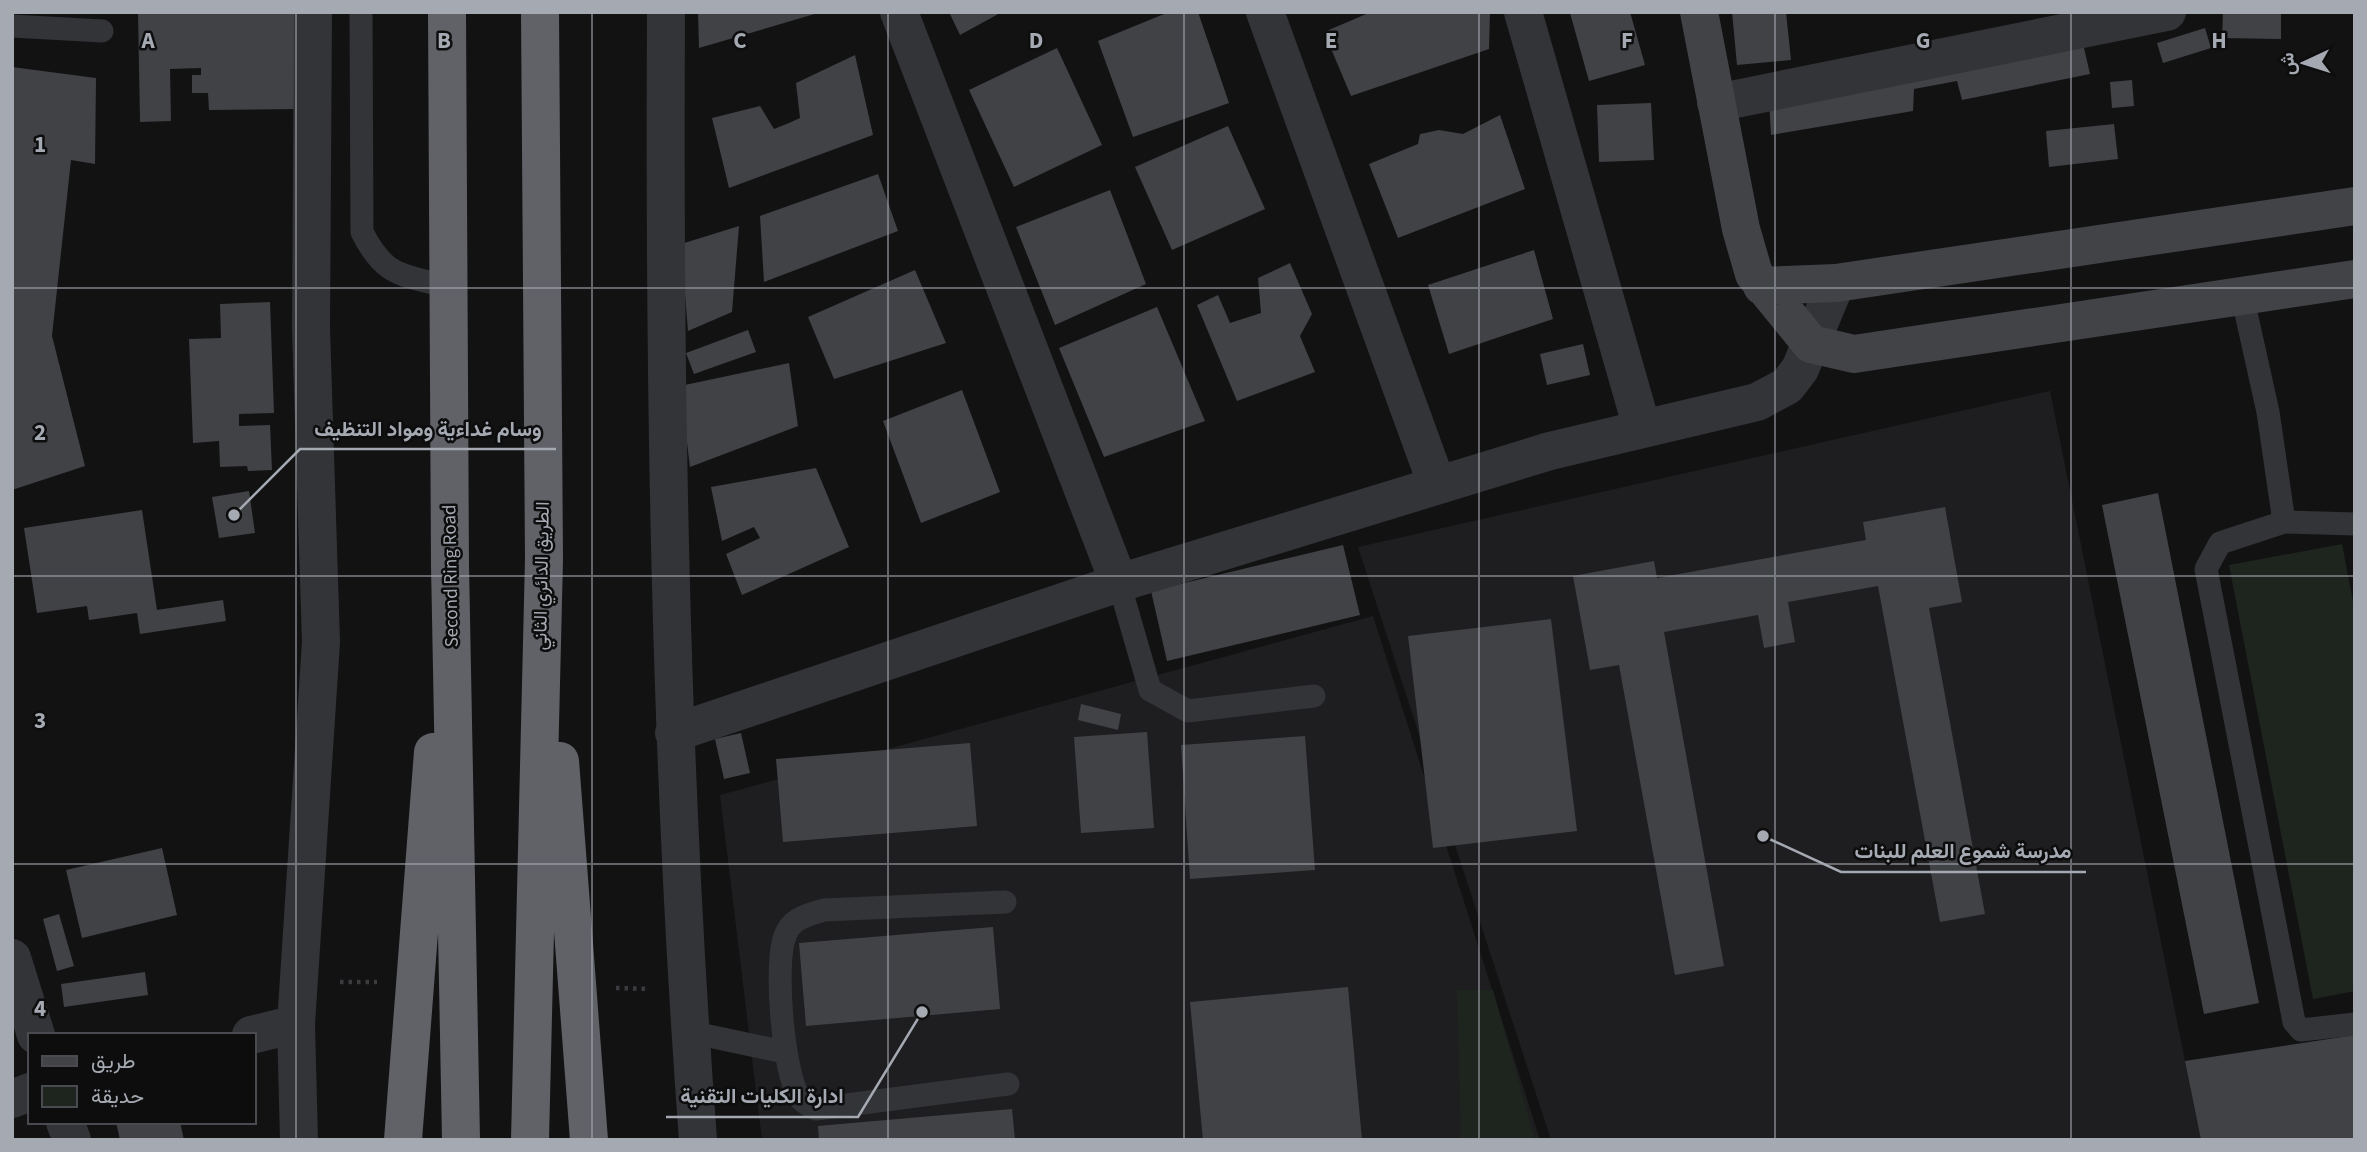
<svg xmlns="http://www.w3.org/2000/svg" width="2367" height="1152" font-family="'Source Sans 3',Vazirmatn,sans-serif">
<style>
.built{fill:#1e1e20}
.green{fill:#1e251f}
.building{fill:#414246}
.lines{fill:none;stroke-linecap:round;stroke-linejoin:round}
.path{stroke:#393b3e;stroke-width:4.5;stroke-dasharray:3.5 5;stroke-linecap:butt}
.lane{stroke:#333437;stroke-width:23}
.street{stroke:#333437;stroke-width:38}
.secondary{stroke:#414347;stroke-width:38}
.highway{stroke:#606268;stroke-width:38}
.grid{fill:none;stroke:#a5a9b2;stroke-width:2;stroke-opacity:0.55}
.labels{text-anchor:middle;dominant-baseline:central;stroke-width:5;stroke-linejoin:round;paint-order:stroke}
.street-label{font-size:19px;fill:#a5a9b2;stroke:#0d0d0e}
.grid-label{font-size:23px;text-anchor:middle;font-weight:bold;fill:#a5a9b2;stroke:#0d0d0e;stroke-width:5;stroke-linejoin:round;paint-order:stroke}
.leader{fill:none;stroke:#a5a9b2;stroke-width:2.5}
.callout-dot{fill:#a5a9b2;stroke:#0d0d0e;stroke-width:2.5}
.callout-label{font-size:21px;text-anchor:middle;font-weight:bold;fill:#a5a9b2;stroke:#0d0d0e;stroke-width:5;stroke-linejoin:round;paint-order:stroke}
</style>
<rect width="100%" height="100%" fill="#121213"/>
<path class="built" d="M2050,391L2201,1140H1551L1358,547Z
M1373,616L1540,1140H762L720,795Z"/>
<path class="green" d="M2342,544L2355,612V991L2313,999L2229,565Z
M1457,990H1493L1535,1140H1461Z"/>
<path class="building" d="M138,12H297L298,109L209,110L208,93H192V75H201V68L170,69L171,121L140,122Z
M698,12H817L818,13L699,48Z
M949,12H1002L960,35Z
M1169,12H1198L1229,103L1133,137L1098,41Z
M1371,12H1490L1489,49L1351,96L1324,32Z
M1630,12L1645,65L1589,81L1570,13Z
M1732,12H1786L1791,60L1737,65Z
M2223,12H2281V39L2222,38Z
M2205,28L2211,48L2163,63L2157,43Z
M2082,39L2090,74L1962,100L1957,81L1914,89L1913,111L1771,135L1769,100Z
M1057,48L1102,145L1014,187L969,90Z
M855,55L873,135L729,188L712,118L760,106L774,129L789,123L800,118L796,83Z
M12,67L96,78L95,164L71,160L52,336L85,466L12,490Z
M2132,80L2134,106L2112,108L2110,82Z
M1651,103L1654,160L1599,162L1597,105Z
M1500,115L1525,189L1398,238L1369,164L1418,144L1420,134L1439,130L1463,134Z
M2114,124L2118,159L2049,167L2046,131Z
M1228,126L1265,209L1172,250L1135,167Z
M878,174L898,231L764,282L760,216Z
M1110,190L1146,284L1055,325L1016,227Z
M739,226L732,312L688,331L681,244Z
M1534,250L1553,319L1449,354L1428,285Z
M1290,263L1312,314L1300,336L1315,372L1237,401L1197,305L1218,295L1230,323L1261,313L1258,278Z
M915,270L946,343L834,379L808,317Z
M270,302L274,413L239,414V426L270,425L272,470L248,471L247,466L220,467L219,441L193,443L189,339L221,338L220,304Z
M1157,307L1205,421L1104,457L1059,348Z
M748,330L756,352L694,374L686,353Z
M1583,344L1590,375L1547,385L1540,354Z
M789,363L798,426L690,467L680,386Z
M962,390L1000,492L921,523L883,421Z
M816,468L849,547L742,595L726,554L760,538L754,527L722,541L711,487Z
M249,491L255,533L219,538L212,497Z
M2158,493L2259,1003L2204,1014L2102,505Z
M1945,507L1962,602L1929,608L1985,914L1940,922L1878,586L1788,602L1795,642L1764,648L1758,615L1664,632L1724,966L1675,975L1619,665L1590,670L1573,576L1654,561L1657,578L1866,540L1863,522Z
M142,510L157,610L223,600L226,621L140,634L137,613L89,620L87,606L37,613L24,528Z
M1343,545L1360,615L1167,661L1151,591Z
M1551,619L1577,831L1433,848L1408,636Z
M1081,704L1121,714L1118,730L1078,720Z
M1147,732L1154,828L1081,833L1074,737Z
M741,733L750,773L724,779L715,739Z
M1305,736L1315,870L1190,879L1181,745Z
M970,743L977,826L783,842L776,759Z
M162,848L177,915L82,938L66,870Z
M59,914L74,966L57,971L43,919Z
M993,927L1000,1009L806,1026L799,943Z
M145,972L148,995L64,1007L61,984Z
M1348,987L1362,1140H1203L1190,1002Z
M2355,1035V1140H2201L2185,1061Z
M1012,1109L1015,1140H819L818,1126Z
M116,1122H180L184,1140H120Z"/>
<g class="lines">
<path class="path" d="M340,982H377
M616,988L650,989"/>
<path class="lane" d="M361,12L362,232C385,278 402,274 448,287
M12,26L102,31
M2242,295L2268,412L2284,522L2355,524
M2284,522L2220,543L2206,569L2294,1022L2301,1030L2355,1024
M1119,583L1150,690L1188,711L1314,696
M1005,902L824,910C808,915 791,918 785,936C774,963 783,1072 799,1097C803,1103 810,1106 816,1109L1008,1084
M690,1032L784,1052"/>
<path class="street" d="M666,12C664,388 670,765 698,1140
M899,12L1119,583
M1265,12L1437,485
M1523,12L1642,428
M1716,103L2167,12
M674,733L1119,583L1550,451L1757,402L1787,386L1800,369L1836,283
M12,958L36,1035
M296,1024L299,1140
M251,1035L296,1024L321,642L311,328L313,12
M12,1099L30,1092
M65,1122L72,1140"/>
<path class="secondary" d="M1699,12L1741,229L1754,274L1811,344L1854,354L2355,279
M1762,286L1836,283L2355,206"/>
<path class="highway" d="M447,12L450,565L461,1140
M560,761L589,1140
M403,1140L433,752
M530,1140L544,559L540,12"/>
</g>
<path class="grid" d="M296,12V1140M592,12V1140M888,12V1140M1184,12V1140M1479,12V1140M1775,12V1140M2071,12V1140M12,288H2355M12,576H2355M12,864H2355"/>
<g class="labels">
<g class="street-label">
<text transform="translate(451 576) rotate(-91)">Second Ring Road</text>
<text transform="translate(542 576) rotate(-89)">الطريق الدائري الثاني</text>
</g>
</g>
<g class="grid-label">
<text x="148" y="48">A</text>
<text x="444" y="48">B</text>
<text x="740" y="48">C</text>
<text x="1036" y="48">D</text>
<text x="1331" y="48">E</text>
<text x="1627" y="48">F</text>
<text x="1923" y="48">G</text>
<text x="2219" y="48">H</text>
<text x="40" y="152">1</text>
<text x="40" y="440">2</text>
<text x="40" y="728">3</text>
<text x="40" y="1016">4</text>
</g>
<path class="leader" d="M234 515L300 449H556M1763 836L1841 872H2086M922 1012L858 1117H666"/>
<g class="callout-dot">
<circle cx="234" cy="515" r="7"/>
<circle cx="1763" cy="836" r="7"/>
<circle cx="922" cy="1012" r="7"/>
</g>
<g class="callout-label">
<text x="428" y="436">وسام غداءية ومواد التنظيف</text>
<text x="1963" y="858">مدرسة شموع العلم للبنات</text>
<text x="762" y="1103">ادارة الكليات التقنية</text>
</g>
<rect width="2367" height="1152" fill="none" stroke="#a5a9b2" stroke-width="28"/>
<rect x="28" y="1033" width="228" height="91" fill="#0d0d0e" stroke="#4a4b50" stroke-width="2"/>
<rect x="42" y="1056" width="35" height="10" fill="#414347" stroke="#4a4b50" stroke-width="2"/>
<text x="91" y="1068" font-size="21" fill="#a5a9b2">طريق</text>
<rect x="42" y="1086" width="35" height="21" fill="#1e251f" stroke="#4a4b50" stroke-width="2"/>
<text x="91" y="1103" font-size="21" fill="#a5a9b2">حديقة</text>
<g transform="translate(2304 63) rotate(266)" stroke="#0d0d0e" stroke-width="5" paint-order="stroke">
<path d="M0-5L12 26L0 18L-12 26Z" fill="#a5a9b2"/>
<text y="-10" font-size="19" font-weight="bold" text-anchor="middle" fill="#a5a9b2">ش</text>
</g>
</svg>
